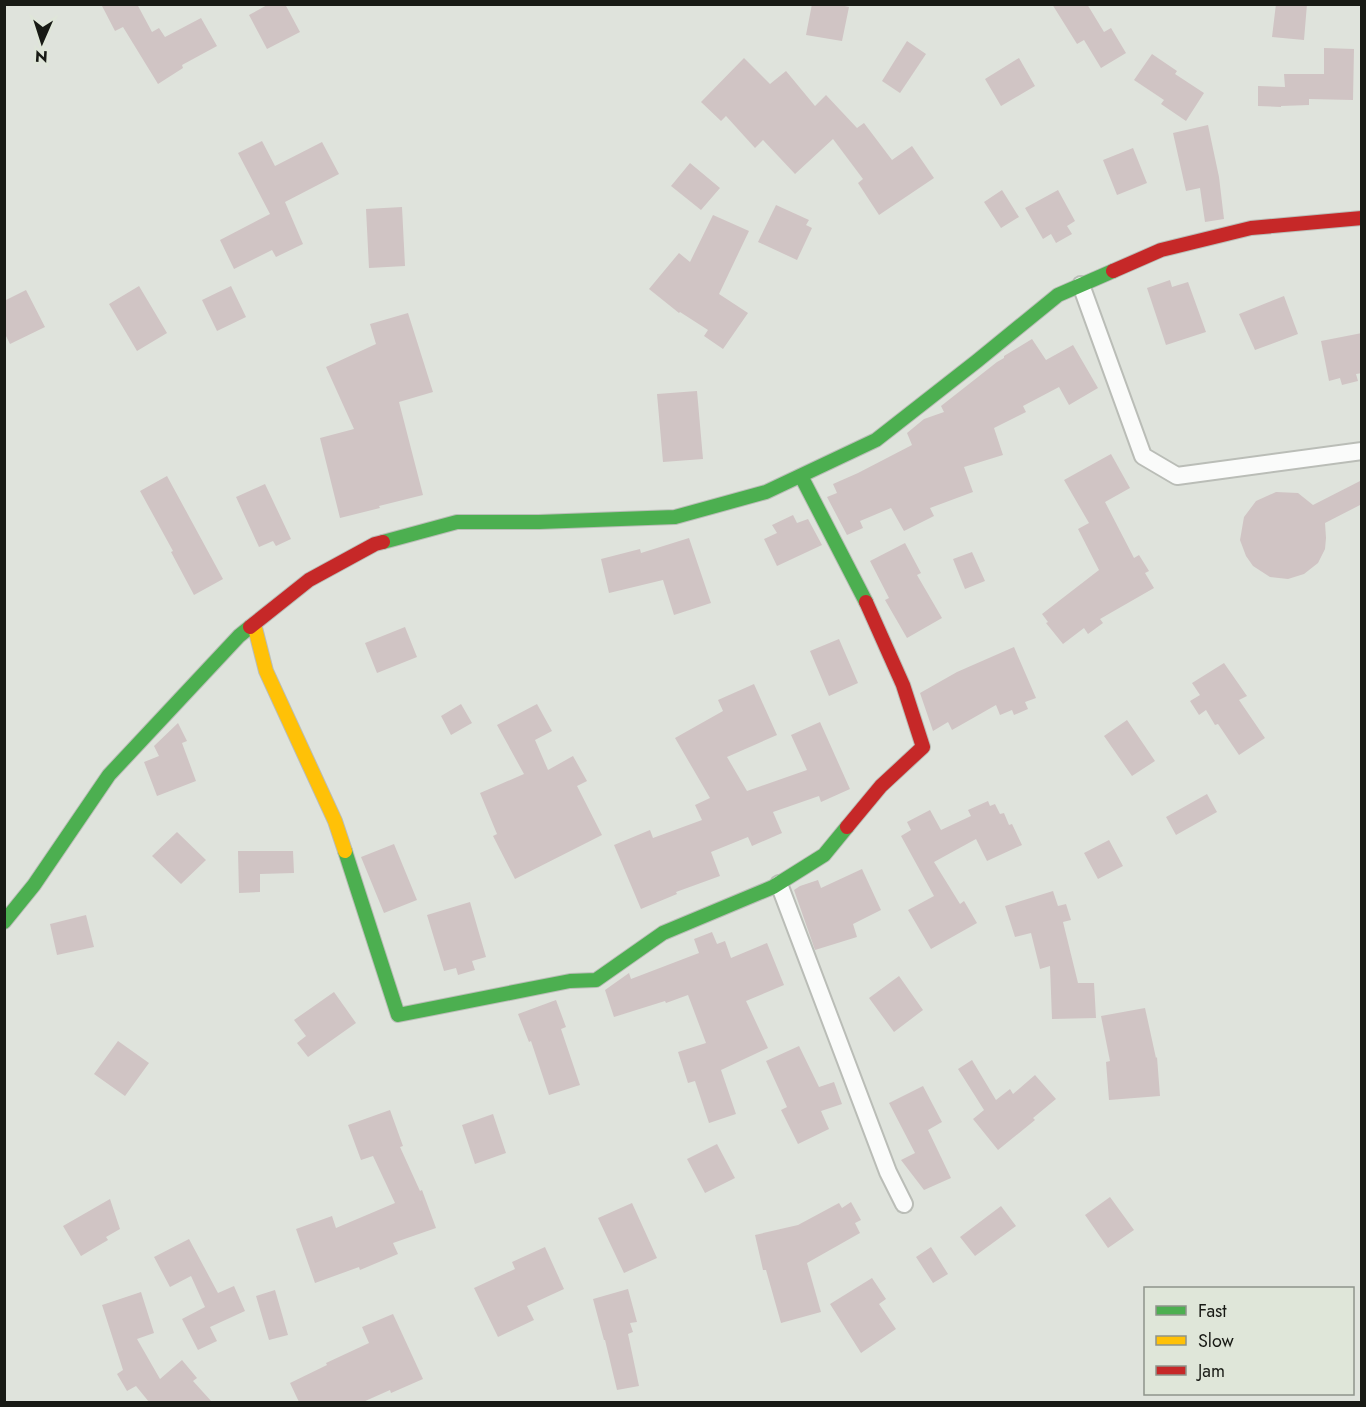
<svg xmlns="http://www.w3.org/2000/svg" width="1366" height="1407" font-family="Jost,sans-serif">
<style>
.building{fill:#d0c4c4}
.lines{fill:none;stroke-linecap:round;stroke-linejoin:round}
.street-casing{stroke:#babdb7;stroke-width:20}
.fast-casing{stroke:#babdb7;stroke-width:16}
.slow-casing{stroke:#babdb7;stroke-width:16}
.jam-casing{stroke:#babdb7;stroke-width:16}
.street{stroke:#fafbfa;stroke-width:16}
.fast{stroke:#4caf50;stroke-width:14}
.slow{stroke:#ffc107;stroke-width:14}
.jam{stroke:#c62828;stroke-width:14}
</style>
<rect width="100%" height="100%" fill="#dfe3dc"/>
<path class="building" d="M101,4H137L152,32L159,28L165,37L201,18L217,46L182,65L183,68L158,84L123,27L115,31Z
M269,4H285L300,32L267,49L249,15Z
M812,4H836L849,7L842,41L806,35Z
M1052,4H1087L1104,32L1111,28L1126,53L1101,68L1084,40L1077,44Z
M1276,4H1307L1304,40L1272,37Z
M907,41L926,54L900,93L882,81Z
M1324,48L1354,49L1353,100L1309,99V105L1281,106V107L1258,106V86L1285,87L1284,74H1324Z
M1152,54L1177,71L1175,74L1204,93L1186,121L1161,104L1164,100L1134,80Z
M744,58L770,84L786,71L815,106L826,95L857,128L864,123L892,160L912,146L934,178L879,215L858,183L863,179L833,139L795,174L763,140L755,148L726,116L721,121L701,102Z
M1019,58L1035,86L1001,106L985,79Z
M1208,125L1219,177L1224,219L1205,222L1200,188L1186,191L1173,133Z
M262,141L275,166L322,142L339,174L285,202L303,244L276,257L272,250L234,269L220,240L270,214L238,153Z
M1133,148L1147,183L1117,195L1103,160Z
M690,163L720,188L701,210L671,186Z
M1002,190L1019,217L1001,228L984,202Z
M1058,190L1075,221L1067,226L1072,234L1056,243L1051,234L1043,239L1025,208Z
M776,205L809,220L806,225L812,228L797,260L758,242Z
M402,207L405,266L369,268L366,209Z
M713,215L749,231L719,294L748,313L723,349L704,336L708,330L680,312L679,313L649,289L679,253L690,262Z
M1170,280L1172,287L1188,282L1206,332L1166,345L1147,288Z
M139,286L167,333L137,351L109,304Z
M231,286L246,317L217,331L202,300Z
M26,290L45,327L10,344L4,332V301Z
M1284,296L1298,334L1255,350L1239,314Z
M408,313L433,392L399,402L423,495L379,506L380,508L340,518L320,438L354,429L326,367L376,344L370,324Z
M1362,333V373L1356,374L1358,381L1342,385L1340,378L1329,381L1321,341Z
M1032,339L1046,360L1073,345L1098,388L1069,405L1059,387L1023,406L1026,412L994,428L1003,455L964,467L973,492L930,508L934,516L904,531L891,508L860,521L863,528L847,535L827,497L837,493L833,484L858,473L912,445L907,433L924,419L944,412L941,406L997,362L1004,358V356Z
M697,391L703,459L663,462L657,394Z
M1111,454L1130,488L1105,502L1134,558L1139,555L1149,571L1145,573L1154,588L1100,619L1103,623L1088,634L1084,628L1063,644L1046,623L1048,622L1042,614L1099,570L1078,529L1089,523L1064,480Z
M167,476L223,579L194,595L171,552L173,551L140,491Z
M1362,480V504L1325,523L1326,538L1325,549L1318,563L1304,574L1288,579L1270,577L1253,566L1246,556L1240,540L1244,517L1256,501L1276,492L1298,493L1313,505Z
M265,484L291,539L276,546L273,541L259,547L236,497Z
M793,515L797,523L808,519L822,545L777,566L764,539L777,533L772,525Z
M689,538L711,603L674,615L663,580L609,593L601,559L640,549L641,553Z
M905,543L921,573L917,575L942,618L907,638L885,600L889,598L870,561Z
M972,552L985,581L965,589L953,559Z
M405,627L417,657L377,673L365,643Z
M839,639L858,683L829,696L810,651Z
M1014,647L1036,698L1025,702L1028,709L1014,715L1012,710L1000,715L996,705L952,730L948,722L933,731L920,693L957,672Z
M1224,663L1247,696L1239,700L1265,738L1239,755L1218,724L1215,725L1206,710L1199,715L1190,701L1200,695L1192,683Z
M754,684L777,735L727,757L747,791L807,770L791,735L820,722L850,789L821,802L819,796L773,812L782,833L752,846L748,837L711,852L720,876L676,892L677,894L641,909L614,845L650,830L653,838L702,820L695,805L710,798L675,738L723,711L718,700Z
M461,704L472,723L451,735L441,716Z
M537,704L552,731L535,740L548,770L573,756L587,781L577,786L602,835L515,879L493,836L497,834L480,793L524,774L497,725Z
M1127,720L1155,761L1132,776L1104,736Z
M178,723L187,741L182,743L196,781L157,796L144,762L159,756L154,746Z
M1207,794L1217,812L1176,835L1166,817Z
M988,801L990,806L995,804L1000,814L1004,813L1009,825L1012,824L1022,845L987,861L976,839L934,862L960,904L964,901L977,923L931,949L908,910L934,896L901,836L911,830L907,822L930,810L941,830L971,816L968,810Z
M177,832L206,860L181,884L152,856Z
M1109,840L1123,866L1098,879L1084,853Z
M394,844L417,900L384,913L361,857Z
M238,851H293L294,873L260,874V892L239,893Z
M862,869L881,910L853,924L857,937L815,950L794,890L800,886L818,880L821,888Z
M1053,891L1058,906L1066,904L1071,920L1063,922L1078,983H1094L1096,1018L1052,1019L1050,966L1040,969L1031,933L1015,937L1005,906Z
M470,902L486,957L472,961L475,970L458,975L456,968L444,971L427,915Z
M86,915L94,947L57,955L50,924Z
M712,932L717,944L725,941L731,958L767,943L784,985L746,1001L768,1048L721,1070L736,1114L709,1123L695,1081L688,1083L678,1052L706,1043L688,995L666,1003L665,1001L614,1017L605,990L629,973L631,979L699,953L694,939Z
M899,976L923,1010L894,1032L869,998Z
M334,992L356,1023L308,1057L297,1043L306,1036L294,1020Z
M556,1000L566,1027L561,1029L580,1085L549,1095L531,1041L529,1042L518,1014Z
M1145,1008L1156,1058L1157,1057L1160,1096L1109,1100L1106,1062L1110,1061L1101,1016Z
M118,1041L149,1063L125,1096L94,1074Z
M799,1046L819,1087L834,1082L842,1104L821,1111L829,1129L798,1144L781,1110L787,1107L766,1061Z
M972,1060L996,1100L1010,1089L1013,1094L1035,1075L1056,1099L1033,1118L1035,1120L998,1150L973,1119L984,1110L958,1069Z
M923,1086L942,1122L928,1130L951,1178L924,1190L901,1160L915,1153L889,1103Z
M390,1110L403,1146L400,1147L420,1191L422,1190L436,1228L393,1243L398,1254L360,1270L359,1267L315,1283L296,1229L332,1216L336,1228L395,1203L373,1156L361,1160L348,1125Z
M493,1114L506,1153L475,1164L462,1125Z
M717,1144L735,1178L705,1193L687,1159Z
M1110,1197L1134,1230L1108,1248L1085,1215Z
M110,1199L120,1229L106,1237L108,1240L81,1256L63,1226Z
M851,1202L861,1220L855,1223L860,1233L807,1263L821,1312L781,1323L766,1270H763L755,1235L798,1225L839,1203L842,1208Z
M632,1203L657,1258L624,1273L598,1218Z
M1001,1206L1016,1226L975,1256L960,1237Z
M189,1239L218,1293L234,1286L245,1311L210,1327L217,1341L198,1350L182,1319L205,1307L191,1276L170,1287L154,1257Z
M545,1247L564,1289L527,1306L534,1320L498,1337L474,1288L515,1269L512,1262Z
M931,1247L948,1274L933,1283L916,1257Z
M872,1278L886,1299L879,1304L896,1329L861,1353L830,1304Z
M628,1289L637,1322L630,1323L633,1332L628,1334L639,1386L617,1390L605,1340H604L593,1299Z
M275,1290L288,1335L269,1340L256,1296Z
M141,1292L154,1333L137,1339L160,1379L182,1360L197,1378L193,1381L212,1402H149L136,1386L127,1391L117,1374L123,1370L102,1305Z
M393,1314L423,1379L391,1393L390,1390L363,1402H299L290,1383L327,1365L326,1363L369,1343L362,1327Z"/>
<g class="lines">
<g class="street-casing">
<path id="street" d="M1081,285L1143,456L1177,476L1362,451
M779,884L888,1172L904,1204"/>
</g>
<g class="fast-casing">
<path id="fast" d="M801,476L866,602
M383,542L457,522H539L675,517L766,492L876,440L977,361L1058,295L1113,271
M345,851L398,1015L570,981L596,980L663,933L773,887L824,855L847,827
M4,922L34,885L109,775L239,636L250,627"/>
</g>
<g class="slow-casing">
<path id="slow" d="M254,624L266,671L335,821L345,851"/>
</g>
<g class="jam-casing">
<path id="jam" d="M1113,271L1161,250L1251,228L1362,218
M250,627L309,580L375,544L383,542
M847,827L881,786L923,747L903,685L866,602"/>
</g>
<use href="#street" class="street"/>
<use href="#fast" class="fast"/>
<use href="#slow" class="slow"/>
<use href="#jam" class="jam"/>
</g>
<rect width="1366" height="1407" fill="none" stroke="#181a15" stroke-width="12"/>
<rect x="1144" y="1287" width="210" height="108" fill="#dfe6d9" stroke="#8f948b" stroke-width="1.5"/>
<rect x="1156" y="1306" width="30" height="9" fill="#4caf50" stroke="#8f948b" stroke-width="1.5"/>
<text x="1198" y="1317" font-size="18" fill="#181a15">Fast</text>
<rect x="1156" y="1336" width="30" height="9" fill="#ffc107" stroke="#8f948b" stroke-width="1.5"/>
<text x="1198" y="1347" font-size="18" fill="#181a15">Slow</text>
<rect x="1156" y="1366" width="30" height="9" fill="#c62828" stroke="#8f948b" stroke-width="1.5"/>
<text x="1198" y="1377" font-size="18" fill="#181a15">Jam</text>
<g transform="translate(42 42) rotate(183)" stroke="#dfe6d9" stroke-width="4.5" paint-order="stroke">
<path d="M0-4.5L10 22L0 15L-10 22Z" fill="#181a15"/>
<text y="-9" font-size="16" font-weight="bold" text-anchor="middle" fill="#181a15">N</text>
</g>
</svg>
